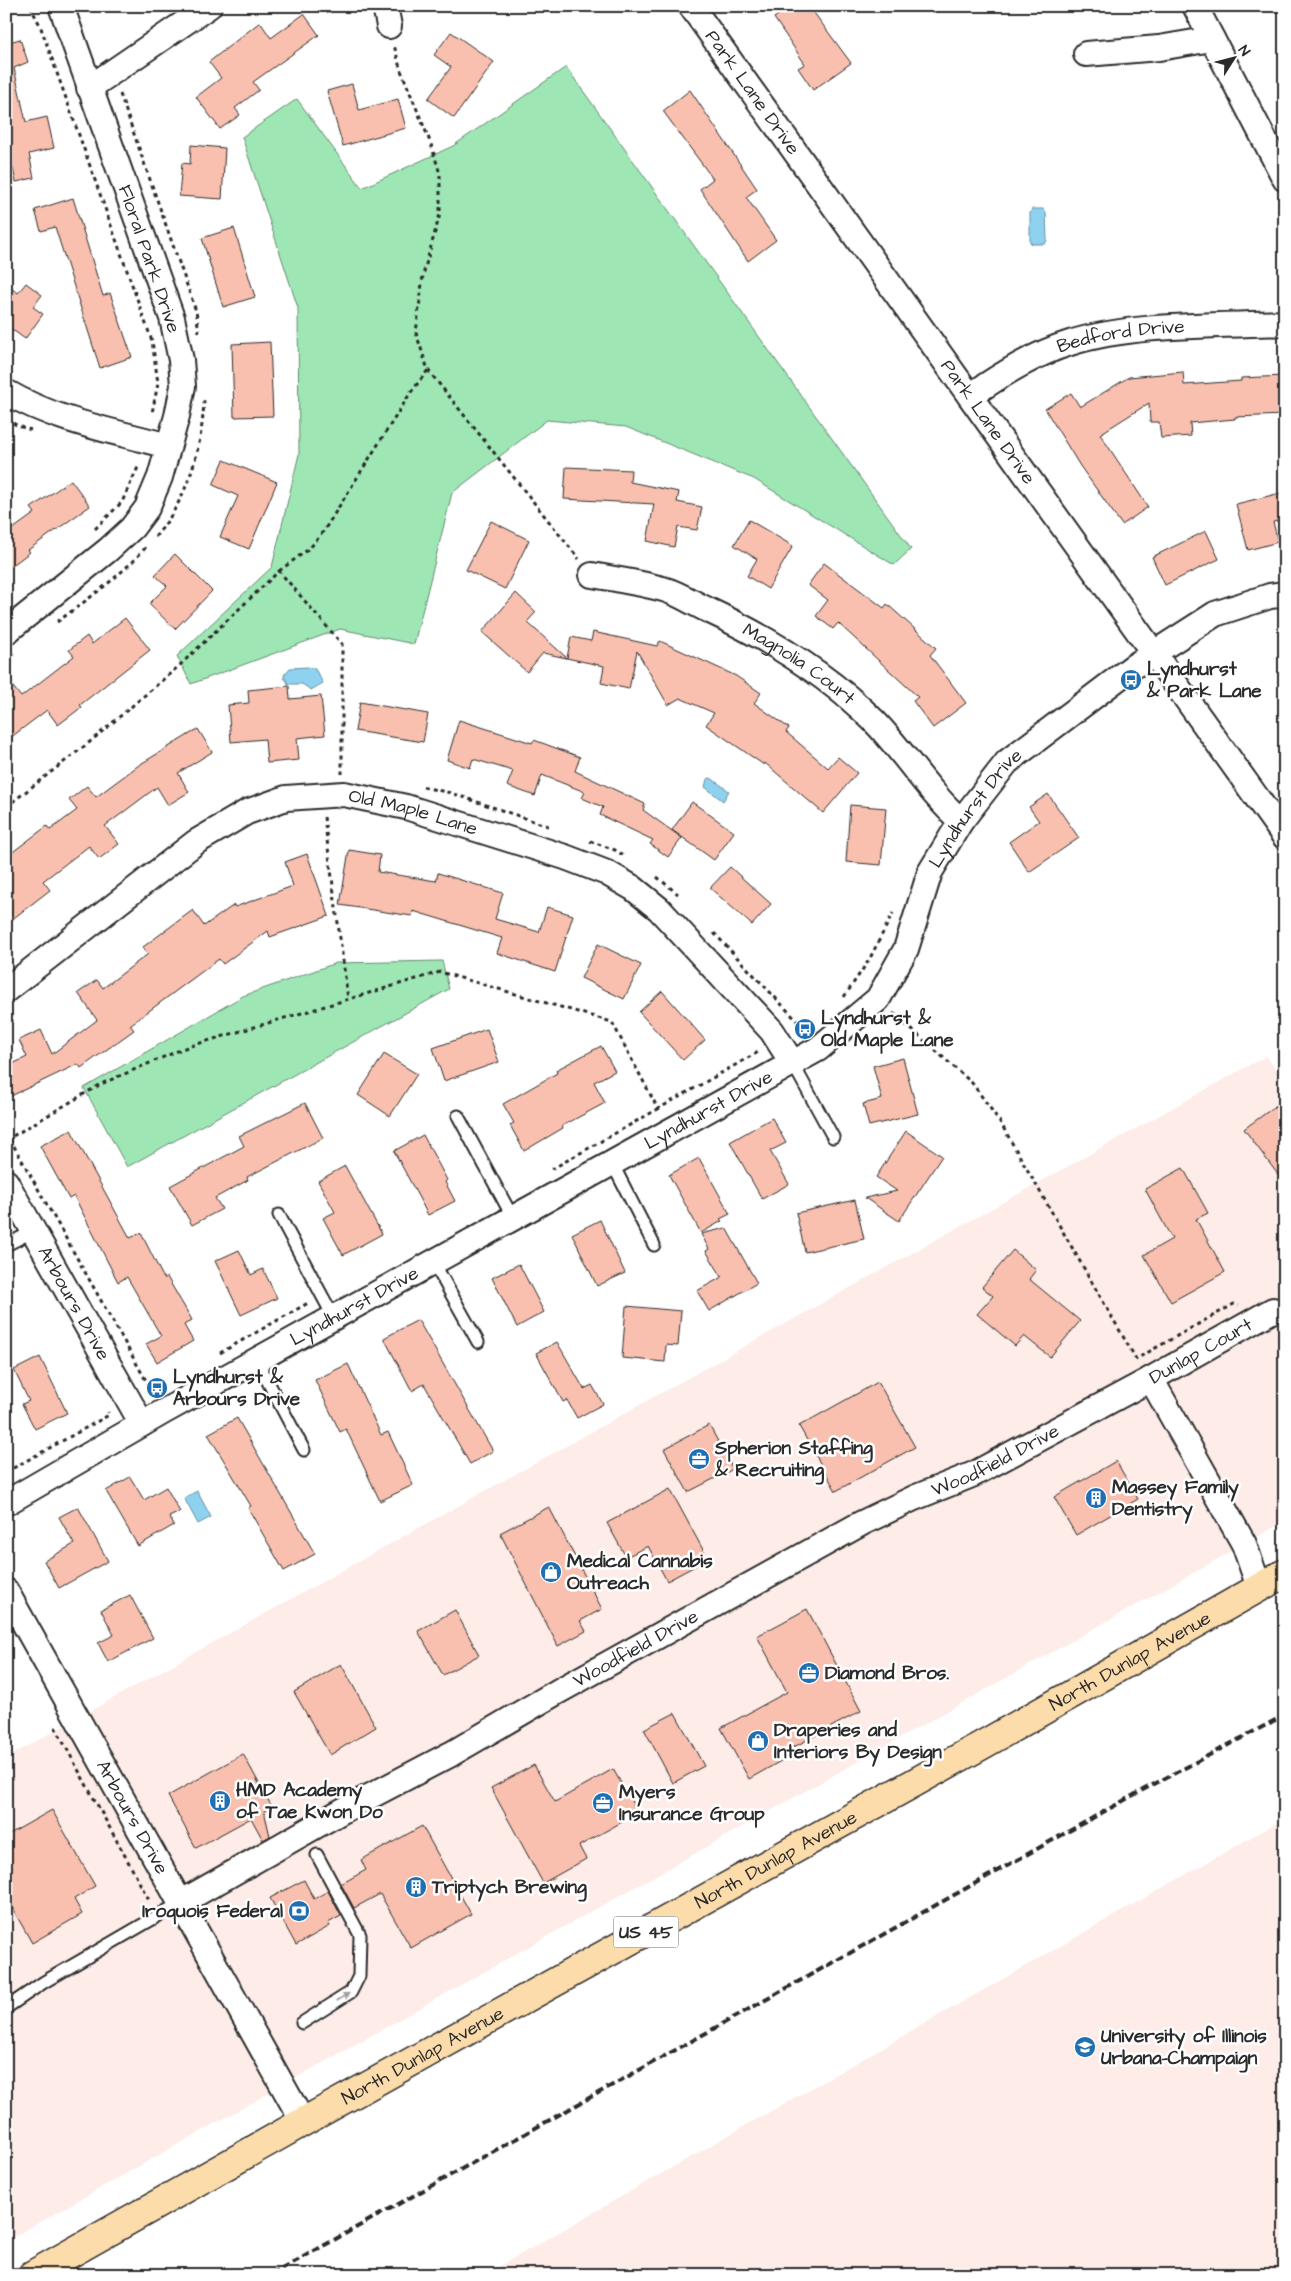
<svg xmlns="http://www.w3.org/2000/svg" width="1291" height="2281" font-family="'Architects Daughter',sans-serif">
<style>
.built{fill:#fdece7}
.green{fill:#9ee7b5;stroke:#648970}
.water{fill:#8ed2ef;stroke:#668fa1}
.building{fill:#f9c0af;stroke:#2b2b2b}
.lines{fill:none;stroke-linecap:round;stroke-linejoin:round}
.service-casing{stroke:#2b2b2b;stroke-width:15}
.minor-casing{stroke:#2b2b2b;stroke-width:28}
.primary-casing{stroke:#2b2b2b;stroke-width:31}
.path{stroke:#2b2b2b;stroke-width:3;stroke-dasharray:4 4;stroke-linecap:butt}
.service{stroke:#fff;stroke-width:11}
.minor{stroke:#fff;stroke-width:24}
.primary{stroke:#fddcac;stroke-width:28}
.rail{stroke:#2b2b2b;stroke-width:4;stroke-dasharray:8 4;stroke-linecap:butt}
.oneway{fill:#a0a0a0}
.labels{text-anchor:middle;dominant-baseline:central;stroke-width:5;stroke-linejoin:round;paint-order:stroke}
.shield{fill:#fff;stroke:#6b6b6b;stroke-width:1}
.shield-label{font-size:18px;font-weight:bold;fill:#2b2b2b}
.street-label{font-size:19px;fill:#2b2b2b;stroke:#fff}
.poi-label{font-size:19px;font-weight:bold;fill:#2b2b2b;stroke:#fff;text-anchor:start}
</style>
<rect width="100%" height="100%" fill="#fff"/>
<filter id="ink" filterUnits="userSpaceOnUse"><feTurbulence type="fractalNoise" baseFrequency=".02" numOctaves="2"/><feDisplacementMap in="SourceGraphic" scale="10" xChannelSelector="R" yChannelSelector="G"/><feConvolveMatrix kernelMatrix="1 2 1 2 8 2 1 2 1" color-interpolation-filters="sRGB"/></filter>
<g filter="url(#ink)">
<path class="built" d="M1266,1056L1285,1081V1521L6,2241V1758Z
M1285,1818V2275H484Z"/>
<path class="green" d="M566,67L911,549L894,565L754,479L626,427L547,420L452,493L414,644L340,629L191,684L177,656L272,567L299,454L298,308L242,137L297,99L362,188L453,146Z
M442,961L449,989L127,1167L84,1088L243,996L336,963Z"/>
<path class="water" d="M1032,209H1043L1046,212L1047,240L1045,244H1032L1030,242V213Z
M308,667L315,669L323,683L311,690L302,684H288L286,679H284V675L290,668Z
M711,778L729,791L723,801L705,787L707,779Z
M197,1491L211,1517L198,1524L184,1498Z"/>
<path class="building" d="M790,6H809L851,63L813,90L798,68L805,64L774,18Z
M304,14L319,35L253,82L259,90L235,108L240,115L220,129L196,97L221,78L209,62L260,22L271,38Z
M451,32L494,62L454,118L428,99L451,67L434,55Z
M20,39L28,62L14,68L26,122L47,117L54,148L29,154L34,178L16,182L6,138V43Z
M352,84L359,110L398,99L406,128L343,146L327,91Z
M690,90L757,189L746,197L776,240L748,261L700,189L713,179L663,111Z
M191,145L225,148L222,199L179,196L182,163L190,164Z
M73,198L103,296L110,293L132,357L100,368L55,227L41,231L35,210Z
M234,228L255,297L223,307L202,238Z
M26,283L42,295L33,307L43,314L25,339L6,325V285L18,293Z
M270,342L273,416L234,417L232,344Z
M1183,372L1184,385L1241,381V378L1285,376V415L1235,417V419L1190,423L1191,436L1161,438L1159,422H1150L1149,403L1100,434L1148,507L1122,525L1080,466L1045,409L1071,393L1080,407L1129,377Z
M224,460L277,482L249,549L220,537L238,496L213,485Z
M566,467L631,470L630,482L679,492L677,502L702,507L697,530L678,527L674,547L647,541L654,504L564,499Z
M71,480L90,506L28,550L30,552L6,570V534L35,513L31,508Z
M1285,492V519L1273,522L1278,542L1248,550L1236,504Z
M749,520L793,546L768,589L747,576L757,559L734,545Z
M491,521L529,540L505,589L466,570Z
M1206,531L1219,559L1165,585L1152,557Z
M175,554L212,591L175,629L149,604L167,586L155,575Z
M824,563L884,608L887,604L936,648L930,655L966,703L933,728L913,701L918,697L838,623L833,629L816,616L828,600L808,585Z
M516,593L536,612L527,622L567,658L571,637L591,641L593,632L657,646L660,641L736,676L761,693L754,703L789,728L786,732L828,768L838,757L857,773L823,813L765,763L764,765L706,725L714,713L680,698L668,705L637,651L629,689L601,683L604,666L543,653L527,672L482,632Z
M125,618L150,650L80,705L82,707L58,725L47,710L6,741V678L21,697L74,656L69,650L87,636L92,644Z
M289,686L290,699L321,696L325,735L297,738L299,760L267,763L265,739L231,742L228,705L249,703L248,690Z
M360,702L428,714L423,742L355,731Z
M459,720L532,743L534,740L580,757L575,771L645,804L643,810L682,838L668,857L650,844L653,840L600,815L603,807L582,798L585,792L542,775L535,796L507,786L513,771L473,759L470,768L447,760Z
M198,729L212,752L178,773L189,792L168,805L157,787L105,826L119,844L99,859L89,846L43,881L50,890L6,924V857L47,826L50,830L77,810L69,800L87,786L96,797L139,765Z
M1048,794L1079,838L1029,872L1009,842L1039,821L1029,807Z
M692,802L734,832L714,860L672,830Z
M850,805L886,808L881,865L846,862Z
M349,850L380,855L378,872L436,881L438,873L503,893L495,919L539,932L547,907L573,915L555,972L497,953L502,938L413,911L412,916L340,905Z
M307,854L329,916L270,937L268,931L223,964L219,959L130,1025L134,1030L81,1068L78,1064L11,1096L6,1086V1067L27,1057L19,1040L41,1030L52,1054L97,1020L78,993L97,980L103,988L148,954L143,947L193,910L204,926L234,905L235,907L293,886L285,862Z
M730,867L771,904L752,925L710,888Z
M598,944L641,965L624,999L581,978Z
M662,991L705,1040L683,1060L639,1012Z
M487,1029L499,1062L444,1081L433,1048Z
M601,1046L615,1071L594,1082L605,1103L562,1126L563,1128L524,1151L510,1125L514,1123L503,1104L557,1073L556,1070Z
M384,1054L417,1074L390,1116L358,1095Z
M903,1058L918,1114L869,1126L863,1104L882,1099L873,1066Z
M1285,1099V1184L1244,1129Z
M305,1103L323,1138L247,1177L248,1180L215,1198L222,1209L192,1225L170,1186L244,1146L239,1136Z
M772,1118L786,1143L770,1151L789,1184L762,1199L730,1142Z
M71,1130L130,1238L141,1233L164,1279L167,1277L192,1320L184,1325L193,1341L157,1362L146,1344L161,1336L127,1277L118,1282L74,1196L69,1199L40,1146Z
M906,1131L942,1156L899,1221L865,1198L897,1191L876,1177Z
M423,1135L447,1180L445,1182L455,1201L428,1215L394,1151Z
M699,1158L730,1214L720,1219L722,1221L701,1233L669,1175Z
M345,1166L382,1234L343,1255L323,1218L335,1212L318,1181Z
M1183,1168L1208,1213L1196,1219L1225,1272L1171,1302L1144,1255L1172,1239L1145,1189Z
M855,1200L864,1239L805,1252L796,1213Z
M600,1220L625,1273L597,1286L572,1234Z
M726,1228L757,1283L709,1311L697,1291L722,1277L706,1251L709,1249L701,1234Z
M239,1250L251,1275L263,1269L277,1298L241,1315L215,1261Z
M1013,1250L1036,1270L1029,1279L1080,1321L1050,1357L1024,1336L1015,1346L977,1314L993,1296L982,1287Z
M519,1264L544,1312L517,1327L492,1278Z
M626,1306L681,1311L678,1346L666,1345L665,1362L622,1358Z
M418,1320L493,1451L470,1464L424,1384L412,1391L384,1338Z
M557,1342L584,1389L592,1385L603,1404L577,1418L567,1400L563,1402L536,1353Z
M40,1357L67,1413L35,1429L22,1404L29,1401L14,1370Z
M348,1364L381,1435L388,1432L413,1485L380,1501L346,1429L340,1432L315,1380Z
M878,1382L915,1447L836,1491L799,1426Z
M237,1418L315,1554L284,1571L248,1508L251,1506L208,1434Z
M709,1425L733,1469L688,1492L664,1449Z
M1116,1461L1138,1499L1076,1535L1054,1497Z
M130,1477L144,1500L166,1487L180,1512L169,1517L174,1525L138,1546L106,1491Z
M670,1489L708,1559L667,1581L648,1546L626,1557L607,1523Z
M78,1507L108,1561L59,1588L44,1561L74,1544L59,1517Z
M549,1507L602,1609L580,1621L586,1631L558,1646L500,1533Z
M130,1595L153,1638L108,1662L98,1643L114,1635L101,1610Z
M807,1609L861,1711L792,1748L795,1753L749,1779L721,1728L787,1692L757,1636Z
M455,1610L479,1655L443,1675L418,1631Z
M341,1664L376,1727L330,1755L294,1692Z
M675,1713L704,1766L673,1783L644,1729Z
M243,1754L272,1807L264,1811L270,1836L263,1840L251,1818L196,1848L168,1796Z
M534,1765L555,1802L613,1769L638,1813L579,1846L586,1859L543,1883L491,1788Z
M52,1810L95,1886L74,1899L82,1914L32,1943L6,1897V1836Z
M422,1826L471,1914L411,1948L380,1894L354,1908L341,1884L366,1870L361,1860Z
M304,1880L314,1899L328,1891L341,1916L328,1923L330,1926L296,1945L270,1898Z"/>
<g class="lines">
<g class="service-casing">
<path id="service" d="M793,1064L833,1137
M458,1116L513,1218
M612,1163L654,1245
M279,1215L334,1318
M6,1245L34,1231
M434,1263L478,1342
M257,1361L304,1450
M6,2008L44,1982L180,1903
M302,2023L351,1992L359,1976L360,1935L317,1855"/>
</g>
<g class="minor-casing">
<g id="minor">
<path d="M385,6L389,26"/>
<path id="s1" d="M691,6L1285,837"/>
<path d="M1195,6L1285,179"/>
<path d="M1086,54L1159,48L1212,39"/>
<path d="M89,88L209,6"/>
<path d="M6,392C56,421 113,431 168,446"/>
<path id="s2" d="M970,396C1001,375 1034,354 1070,343C1133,323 1218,326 1285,323"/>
<path id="s3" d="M592,575C616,579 640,583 663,589C678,593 693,603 708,610C768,638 826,673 874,721C905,753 928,792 961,821"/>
<path d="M6,632L108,550L132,528L147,508L160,477L177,416L183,386L181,360L172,318L61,6"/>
<path id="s4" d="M6,990L196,842L247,812L286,798L344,794L406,807L565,857L607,873L633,888L659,909L772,1031L793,1064"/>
<path id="s5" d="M6,1182L142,1424"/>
<path id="s6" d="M6,1503L163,1412L818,1049L878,999L906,949L930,872L961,821L1007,762L1134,666L1215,614L1270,596L1285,594"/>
<path id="s7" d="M1259,1587L1244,1544L1151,1379L1273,1310"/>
<path id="s8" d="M6,1591L303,2122"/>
<path id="s9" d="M180,1903L342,1811L451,1754L557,1692L862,1523L914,1498L974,1474L1151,1379"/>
</g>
</g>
<g class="primary-casing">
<g id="primary">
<path id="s10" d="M32,2275L303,2122L984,1744L1285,1573"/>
</g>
</g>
<path class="path" d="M30,6L40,25L152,341L158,383L152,413
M120,94L196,311L199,332
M428,370L579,559
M6,419L18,426L31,430
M95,529L122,502L139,465
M155,537C188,499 202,449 204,400
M279,571L310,548L323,532L411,392L428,370L416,333L423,275L440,214V174L431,144L400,68L394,45
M57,622C88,599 121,576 146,547
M6,659L14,654
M423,787L451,793L551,827
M6,807L91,741L179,666L279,571L342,644V774
M324,817L348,999
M590,841L615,850L623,855
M657,877L678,894
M714,933L804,1028L813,1022
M844,997L869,960L893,913
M893,1013L972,1083L1000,1122L1136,1359L1234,1304L1239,1305
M659,1110L658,1109L760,1051
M6,1132L152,1391L153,1390
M6,1140L101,1084L187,1047L440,972L612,1022L658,1109L552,1169
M220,1353L308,1303
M6,1472L109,1415L108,1412
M55,1727L149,1900"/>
<use href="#service" class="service"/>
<use href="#minor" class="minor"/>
<use href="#primary" class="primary"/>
<path class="rail" d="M271,2275L1141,1791L1285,1715"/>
</g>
<defs><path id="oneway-solid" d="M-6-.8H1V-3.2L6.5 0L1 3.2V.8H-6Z" transform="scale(1.25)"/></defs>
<use class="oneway" href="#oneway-solid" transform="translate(343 1997) rotate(-32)"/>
</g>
<defs>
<g id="bus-disc" transform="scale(1.125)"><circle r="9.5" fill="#1f6fb2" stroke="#fff"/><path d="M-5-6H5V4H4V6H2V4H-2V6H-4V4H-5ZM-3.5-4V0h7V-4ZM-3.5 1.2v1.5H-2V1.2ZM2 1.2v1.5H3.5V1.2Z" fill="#fff"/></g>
<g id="office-disc" transform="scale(1.125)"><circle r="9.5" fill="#1f6fb2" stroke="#fff"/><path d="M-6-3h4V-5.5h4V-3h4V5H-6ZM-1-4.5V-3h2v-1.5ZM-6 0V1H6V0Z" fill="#fff"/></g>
<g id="building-disc" transform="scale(1.125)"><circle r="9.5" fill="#1f6fb2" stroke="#fff"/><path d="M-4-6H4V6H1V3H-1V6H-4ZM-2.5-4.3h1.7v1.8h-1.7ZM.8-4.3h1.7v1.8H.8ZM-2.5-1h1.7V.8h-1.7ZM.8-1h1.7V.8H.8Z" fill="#fff"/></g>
<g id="shop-disc" transform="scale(1.125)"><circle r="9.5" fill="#1f6fb2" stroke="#fff"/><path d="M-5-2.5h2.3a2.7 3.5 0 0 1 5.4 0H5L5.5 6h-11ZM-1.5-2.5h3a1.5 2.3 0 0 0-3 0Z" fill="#fff"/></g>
<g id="bank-disc" transform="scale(1.125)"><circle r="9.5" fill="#1f6fb2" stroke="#fff"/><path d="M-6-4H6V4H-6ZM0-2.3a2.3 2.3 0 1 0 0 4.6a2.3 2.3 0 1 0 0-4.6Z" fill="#fff"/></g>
<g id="university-disc" transform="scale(1.125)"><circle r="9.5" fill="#1f6fb2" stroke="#fff"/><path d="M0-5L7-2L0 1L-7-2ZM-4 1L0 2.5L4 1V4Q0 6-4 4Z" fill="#fff"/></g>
</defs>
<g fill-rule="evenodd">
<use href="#bus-disc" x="1131" y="680"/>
<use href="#bus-disc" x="805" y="1029"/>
<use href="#bus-disc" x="157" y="1388"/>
<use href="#office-disc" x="699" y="1459"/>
<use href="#building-disc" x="1096" y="1498"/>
<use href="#shop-disc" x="551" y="1572"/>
<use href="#office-disc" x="809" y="1673"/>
<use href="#shop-disc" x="758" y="1741"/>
<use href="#building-disc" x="220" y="1801"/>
<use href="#office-disc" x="603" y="1803"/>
<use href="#building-disc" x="416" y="1887"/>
<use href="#bank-disc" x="299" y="1911"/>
<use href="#university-disc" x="1085" y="2047"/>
</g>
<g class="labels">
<rect class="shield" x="613.5" y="1916.5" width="65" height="31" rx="4"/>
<g class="shield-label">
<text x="646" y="1932">US 45</text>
</g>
<g class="street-label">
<text stroke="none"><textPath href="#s1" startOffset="106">Park Lane Drive</textPath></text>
<text transform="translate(149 259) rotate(71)">Floral Park Drive</text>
<text stroke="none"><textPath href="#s2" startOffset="165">Bedford Drive</textPath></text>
<text stroke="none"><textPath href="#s1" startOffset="511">Park Lane Drive</textPath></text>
<text stroke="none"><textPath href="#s3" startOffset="228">Magnolia Court</textPath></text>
<text stroke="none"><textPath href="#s6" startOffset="1225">Lyndhurst Drive</textPath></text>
<text stroke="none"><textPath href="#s4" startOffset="471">Old Maple Lane</textPath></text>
<text stroke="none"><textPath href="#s6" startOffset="805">Lyndhurst Drive</textPath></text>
<text stroke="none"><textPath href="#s5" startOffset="139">Arbours Drive</textPath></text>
<text stroke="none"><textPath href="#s6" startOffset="400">Lyndhurst Drive</textPath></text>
<text stroke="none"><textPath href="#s7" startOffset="292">Dunlap Court</textPath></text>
<text stroke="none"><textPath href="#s9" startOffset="928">Woodfield Drive</textPath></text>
<text stroke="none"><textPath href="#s9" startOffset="522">Woodfield Drive</textPath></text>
<text stroke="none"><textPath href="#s10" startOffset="1258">North Dunlap Avenue</textPath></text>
<text stroke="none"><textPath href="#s8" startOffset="259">Arbours Drive</textPath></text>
<text stroke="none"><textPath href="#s10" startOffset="852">North Dunlap Avenue</textPath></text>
<text stroke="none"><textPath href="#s10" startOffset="448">North Dunlap Avenue</textPath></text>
</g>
<g class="poi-label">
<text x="1147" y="669">Lyndhurst<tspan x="1147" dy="22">&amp; Park Lane</tspan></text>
<text x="821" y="1018">Lyndhurst &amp;<tspan x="821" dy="22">Old Maple Lane</tspan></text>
<text x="173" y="1377">Lyndhurst &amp;<tspan x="173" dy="22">Arbours Drive</tspan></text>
<text x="715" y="1448">Spherion Staffing<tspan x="715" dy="22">&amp; Recruiting</tspan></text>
<text x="1112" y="1487">Massey Family<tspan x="1112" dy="22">Dentistry</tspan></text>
<text x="567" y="1561">Medical Cannabis<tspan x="567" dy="22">Outreach</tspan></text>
<text x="825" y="1673">Diamond Bros.</text>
<text x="774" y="1730">Draperies and<tspan x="774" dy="22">Interiors By Design</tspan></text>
<text x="236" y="1790">HMD Academy<tspan x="236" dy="22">of Tae Kwon Do</tspan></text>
<text x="619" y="1792">Myers<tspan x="619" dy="22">Insurance Group</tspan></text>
<text x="432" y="1887">Triptych Brewing</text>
<text x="283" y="1911" text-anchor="end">Iroquois Federal</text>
<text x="1101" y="2036">University of Illinois<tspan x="1101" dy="22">Urbana-Champaign</tspan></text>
</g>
</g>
<rect width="1291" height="2281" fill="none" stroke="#fff" stroke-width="25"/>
<rect x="12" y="12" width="1266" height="2256" fill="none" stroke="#2b2b2b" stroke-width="2" filter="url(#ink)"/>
<g transform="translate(1234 58) rotate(54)" stroke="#ffffff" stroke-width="4" paint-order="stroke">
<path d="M0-4L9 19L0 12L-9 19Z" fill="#2b2b2b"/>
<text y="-8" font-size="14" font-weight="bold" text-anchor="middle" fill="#2b2b2b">N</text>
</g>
</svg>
